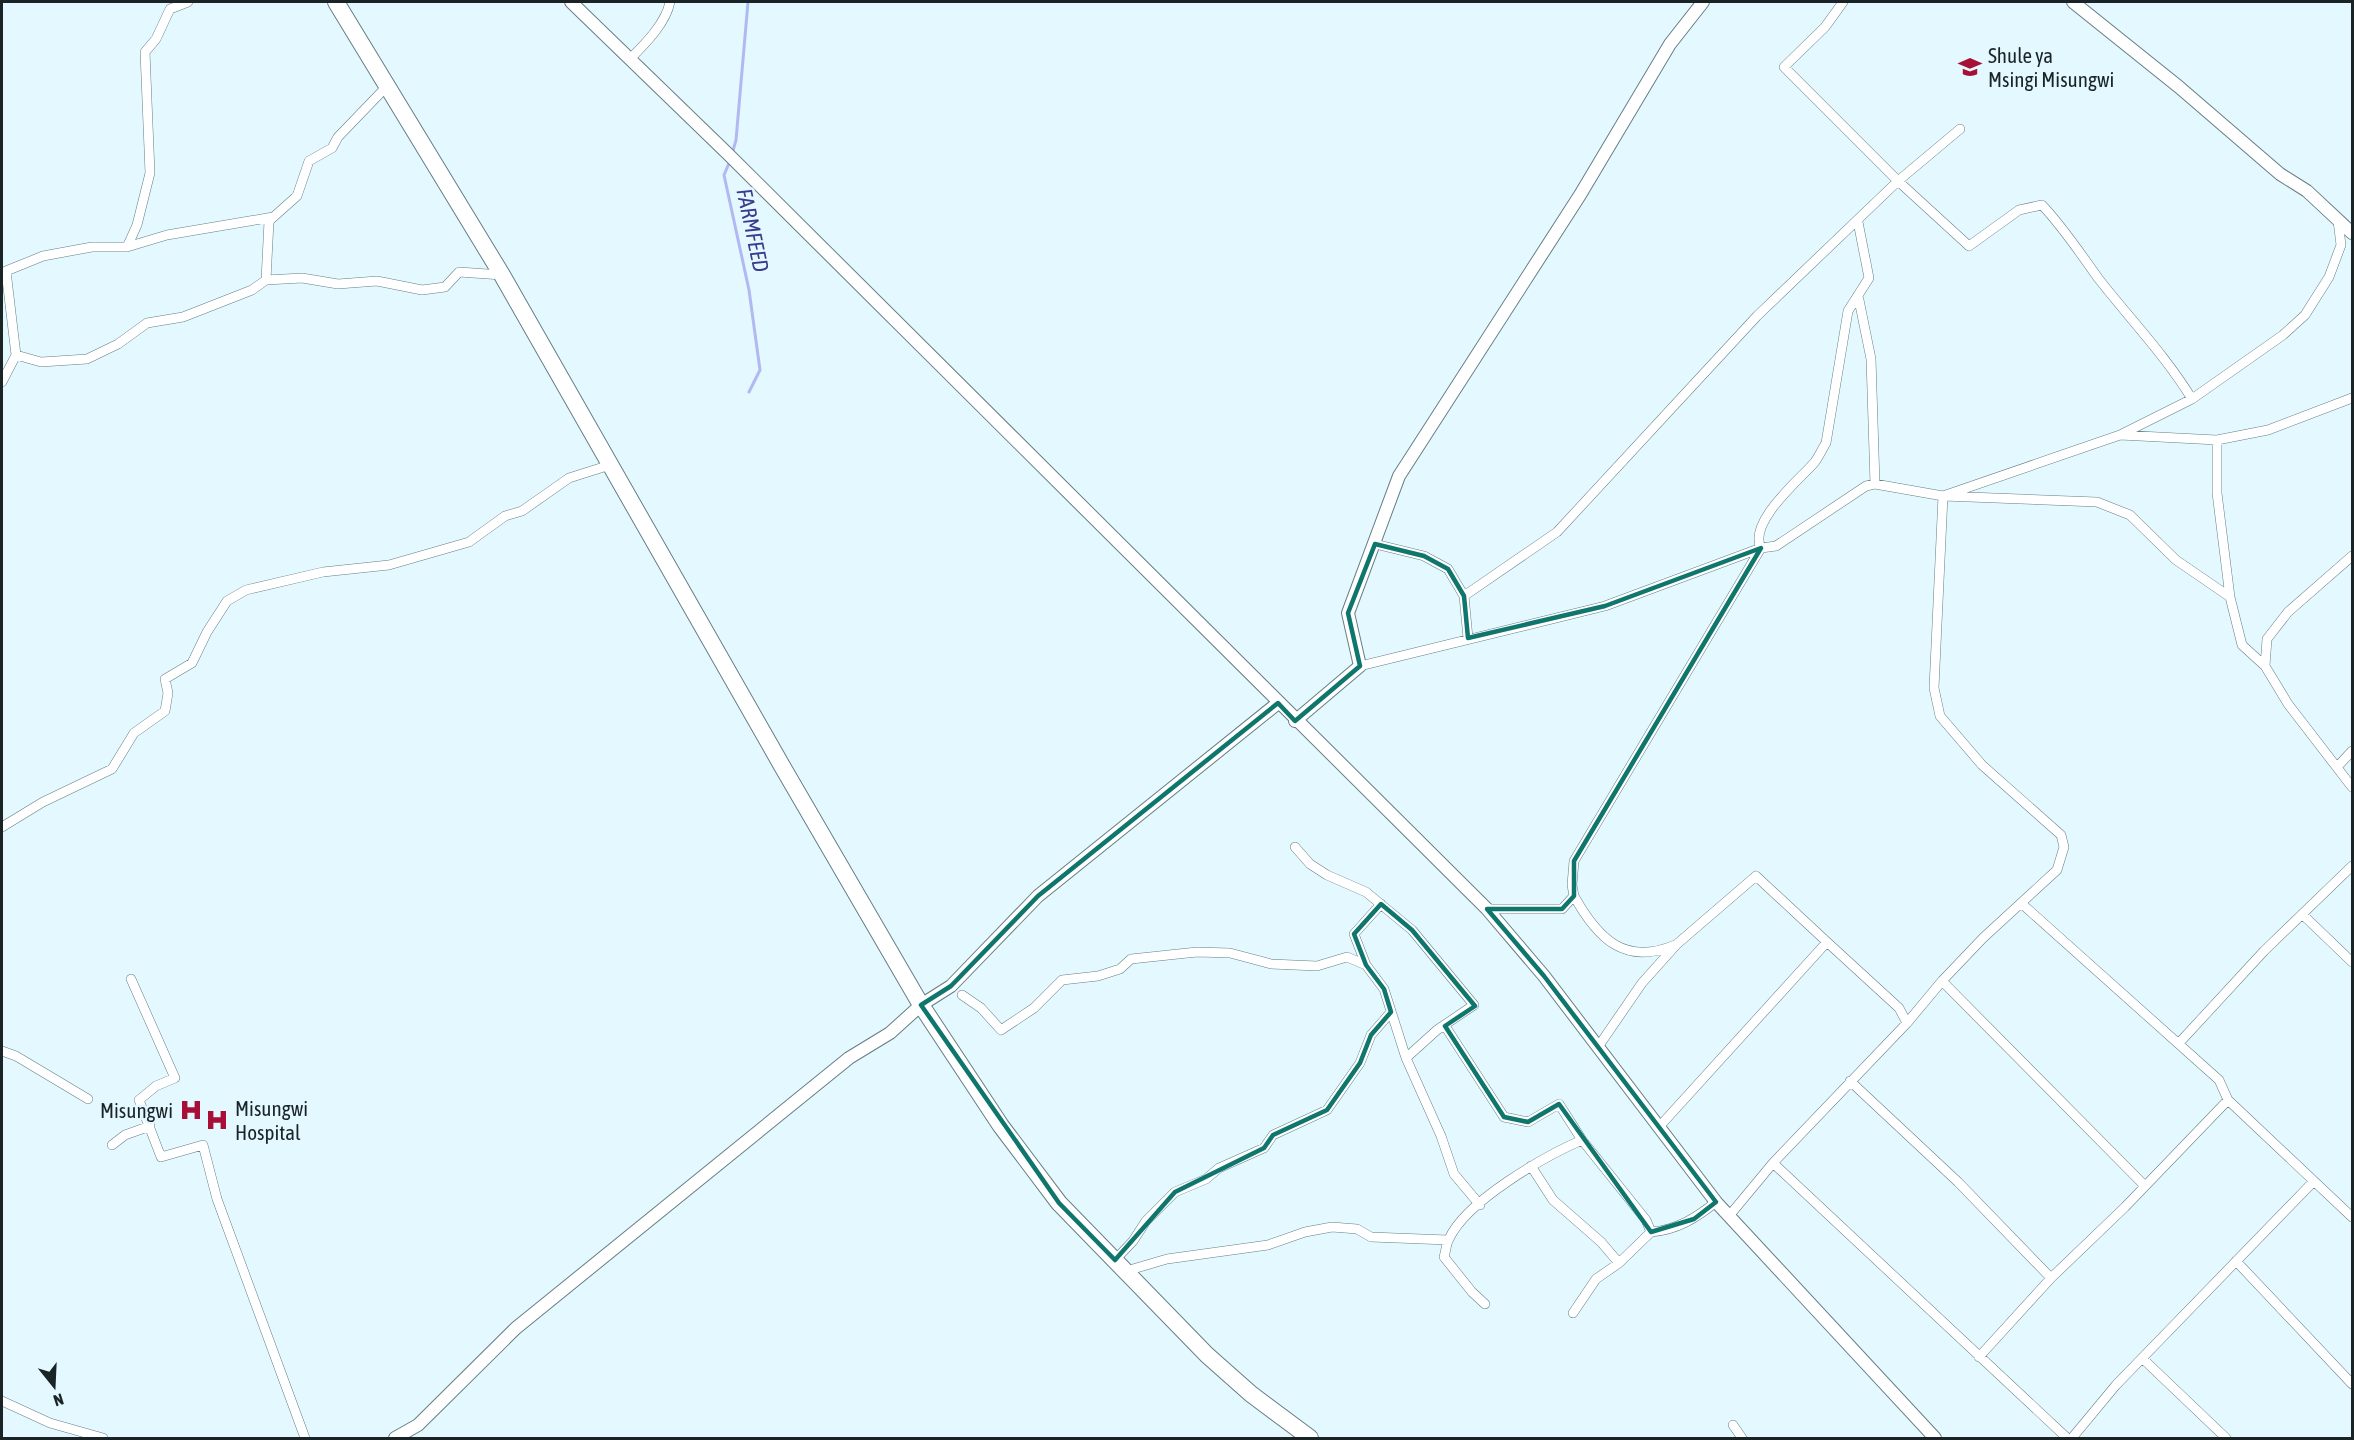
<svg xmlns="http://www.w3.org/2000/svg" width="2354" height="1440" font-family="'Asap Condensed',sans-serif">
<style>
.lines{fill:none;stroke-linecap:round;stroke-linejoin:round}
.stream{stroke:#b2b8f2;stroke-width:3}
.street-casing{stroke:#667e84;stroke-width:10}
.secondary-casing{stroke:#667e84;stroke-width:14}
.highway-casing{stroke:#667e84;stroke-width:18}
.street{stroke:#fff;stroke-width:9}
.secondary{stroke:#fff;stroke-width:12}
.highway{stroke:#fff;stroke-width:16}
.marked{fill:none;stroke:#0f766e;stroke-width:4.5;stroke-linejoin:round}
.labels{text-anchor:middle;dominant-baseline:central;stroke-width:5;stroke-linejoin:round;paint-order:stroke}
.poi-label{font-size:21px;fill:#1a2427;stroke:#e4f9ff;text-anchor:start}
.water-label{font-size:22px;font-style:italic;fill:#3c3b8e;stroke:#e4f9ff}
</style>
<rect width="100%" height="100%" fill="#e4f9ff"/>
<g class="lines">
<path class="stream" d="M732,154L736,140L748,2
M730,161L724,175L749,290L760,370L749,392"/>
<g class="street-casing">
<path id="street" d="M188,2L170,9L156,39L145,52L150,173L137,225L127,247H92L43,256L6,271L16,355L41,362L87,359L118,344L147,323L183,317L252,290L266,280L302,278L338,284L377,281L422,290L445,287L459,272L502,275
M1843,2L1825,27L1784,67L1898,181L1969,246L2019,210L2042,205C2063,227 2080,253 2098,278C2130,319 2165,355 2192,399
M630,59C645,44 666,23 670,2
M1858,222L1869,278L1848,311L1826,443C1822,449 1819,457 1814,463C1799,480 1748,522 1761,548L1776,546L1866,486L1875,484L1943,496L2120,435L2217,440L2268,430L2352,398
M127,247L167,235L273,217
M266,280L269,221L297,196L309,161L332,148L338,137L389,84
M1858,295L1871,359L1875,484
M2,382L16,355
M2122,434L2192,399L2283,335L2305,315L2329,277L2341,245L2338,221
M2217,440V493L2230,597L2242,645L2265,666L2288,704L2352,787
M1375,544L1424,556L1448,569L1464,596
M1468,638L1464,596L1557,532L1757,316L1898,181L1960,129
M1360,666L1605,606L1761,548
M2265,666L2267,639L2288,612L2352,556
M2338,766L2352,751
M2,827L43,802L112,769L134,733L165,711L168,693L165,679L192,663L207,632L227,601L246,590L323,572L389,565L469,542L505,516L522,511L569,478L610,465
M1295,847L1310,864L1327,875L1366,892L1412,930L1474,1005L1437,1030L1406,1058
M1574,896C1598,939 1625,966 1675,945
M2021,903L2219,1080L2228,1100L2352,1217
M1381,904L1354,934L1366,965L1384,989L1406,1058L1441,1136L1454,1174L1480,1205
M1487,909H1562L1574,896L1572,885L1574,861L1761,548
M2302,914L2352,962
M131,979L175,1078L156,1086L139,1100L161,1157L203,1145L217,1199L305,1438
M1942,981L2144,1185
M962,995L981,1008L1001,1030L1034,1008L1062,980L1098,976L1120,969L1131,959L1197,952L1230,953L1271,964L1317,966L1347,957L1366,965
M1445,1026L1504,1117L1528,1122L1559,1104L1582,1140L1646,1220L1651,1232
M2180,1042L2264,951L2352,866
M1598,1047L1642,983L1677,944L1756,876L1827,942
M2,1051L16,1056L88,1099
M1850,1081L1958,1182L2051,1278L2125,1207L2228,1100
M1659,1127L1827,942L1899,1008L1907,1023
M112,1145L125,1135L150,1126
M1773,1163L2067,1438
M1531,1166L1553,1200L1601,1242L1619,1263
M1729,1216L1773,1163L1907,1023L1942,981L1983,938L2057,870L2064,847L2061,835L1982,765L1940,716L1934,688L1943,496L2097,502L2130,515L2176,560L2230,597
M1115,1260L1133,1241L1146,1221L1175,1192L1206,1179L1219,1168L1264,1148L1273,1135L1327,1110L1360,1063L1371,1035L1391,1012
M2236,1261L2352,1384
M1126,1271L1167,1259L1268,1245L1305,1232L1332,1227L1357,1229L1371,1237L1448,1240
M1485,1304L1472,1292L1444,1257C1446,1251 1446,1244 1449,1239C1466,1201 1545,1156 1582,1140
M1573,1313L1596,1279L1619,1263L1651,1232C1677,1230 1696,1218 1716,1202
M1979,1357L2051,1278
M2142,1358L2226,1438
M2,1401L50,1423L103,1438
M1733,1425L1742,1438
M2072,1438L2116,1385L2314,1181"/>
</g>
<g class="secondary-casing">
<path id="secondary" d="M571,2L728,154L1487,909L1544,976L1716,1202L1935,1438
M2073,2L2179,87L2280,174L2307,191L2352,233
M1295,721L1360,666L1348,613L1399,476L1580,195L1670,44L1703,2
M395,1438L418,1425L516,1328L849,1058L890,1033L921,1005L951,986L1038,896L1278,703"/>
</g>
<g class="highway-casing">
<path id="highway" d="M336,2L502,275L782,766L921,1005L1001,1126L1059,1203L1207,1355L1251,1394L1310,1438"/>
</g>
<use href="#street" class="street"/>
<use href="#secondary" class="secondary"/>
<use href="#highway" class="highway"/>
</g>
<path class="marked" d="M1375,544L1424,556L1448,569L1464,596L1468,638L1605,606L1761,548L1574,861V896L1562,909H1487L1544,976L1716,1202L1694,1219L1651,1232L1559,1104L1528,1122L1504,1117L1445,1026L1475,1006L1412,930L1381,904L1354,934L1366,965L1384,989L1391,1012L1371,1035L1360,1063L1327,1110L1273,1135L1264,1148L1175,1192L1115,1260L1059,1203L921,1005L951,986L1038,896L1278,703L1295,721L1360,666L1348,613Z"/>
<defs>
<g id="school-bare" transform="scale(1.8)"><path d="M0-5L7-2L0 1L-7-2ZM-4 1L0 2.5L4 1V4Q0 6-4 4Z" fill="#a70f36" stroke="#e4f9ff" stroke-width="2.5" paint-order="stroke"/></g>
<g id="hospital-bare" transform="scale(1.8)"><path d="M-5-5h3v3.5h4V-5h3V5h-3V1.5h-4V5h-3Z" fill="#a70f36" stroke="#e4f9ff" stroke-width="2.5" paint-order="stroke"/></g>
</defs>
<g fill-rule="evenodd">
<use href="#school-bare" x="1970" y="67"/>
<use href="#hospital-bare" x="191" y="1110"/>
<use href="#hospital-bare" x="217" y="1120"/>
</g>
<g class="labels">
<g class="poi-label">
<text x="1988" y="55">Shule ya<tspan x="1988" dy="24">Msingi Misungwi</tspan></text>
<text x="235" y="1108">Misungwi<tspan x="235" dy="24">Hospital</tspan></text>
<text x="173" y="1110" text-anchor="end">Misungwi</text>
</g>
<g class="water-label">
<text transform="translate(753 230) rotate(78)">FARMFEED</text>
</g>
</g>
<rect width="2354" height="1440" fill="none" stroke="#1a2427" stroke-width="6"/>
<g transform="translate(54 1386) rotate(162)" stroke="#e4f9ff" stroke-width="4.5" paint-order="stroke">
<path d="M0-4.5L10 22L0 15L-10 22Z" fill="#1a2427"/>
<text y="-9" font-size="16" font-weight="bold" text-anchor="middle" fill="#1a2427">N</text>
</g>
</svg>
